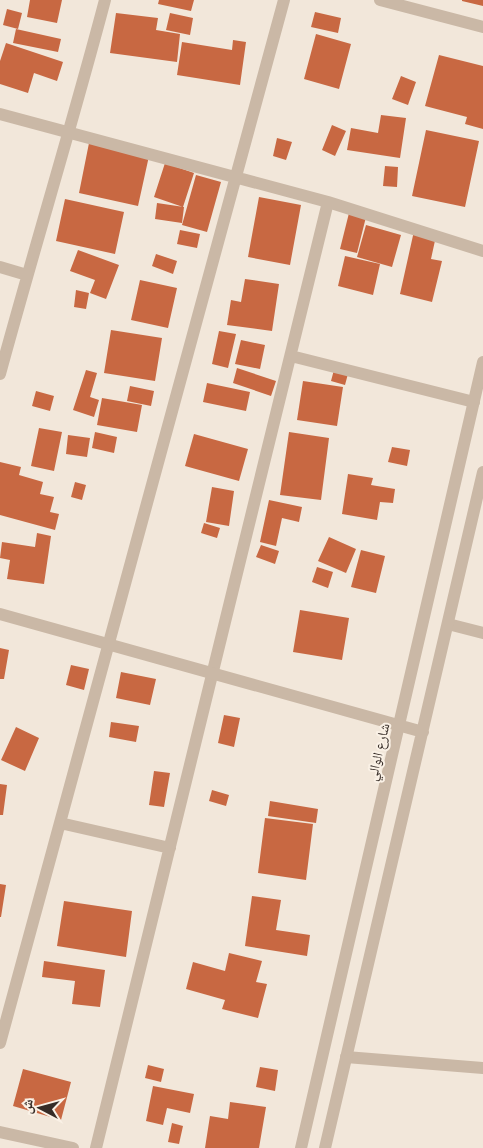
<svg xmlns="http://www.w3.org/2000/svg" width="483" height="1148" font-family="'IBM Plex Sans','Noto Naskh Arabic',sans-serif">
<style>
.building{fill:#c86842}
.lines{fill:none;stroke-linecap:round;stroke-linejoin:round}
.minor{stroke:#cab8a6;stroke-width:12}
.tertiary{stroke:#cab8a6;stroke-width:12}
.labels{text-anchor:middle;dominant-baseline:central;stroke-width:4;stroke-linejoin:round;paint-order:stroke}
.street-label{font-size:14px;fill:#362c27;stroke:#faf1e6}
</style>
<rect width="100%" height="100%" fill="#f2e7da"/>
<path class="building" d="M30,0H62L57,23L27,17Z
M159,0H194L191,11L158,4Z
M462,0H483V6L462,1Z
M7,9L22,13L18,29L3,25Z
M315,12L341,18L338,33L311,27Z
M116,13L158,18L156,30L180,34L177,62L110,53Z
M170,13L193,18L190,35L166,30Z
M16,29L61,39L58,52L13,43Z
M316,34L351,44L339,89L304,79Z
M233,40L246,42L240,85L177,75L182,42L232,50Z
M6,43L63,62L57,81L34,73L28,93L0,84V61Z
M439,55L483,66V129L465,124L467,117L425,106Z
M401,76L416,82L408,105L392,99Z
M381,115L406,118L400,158L347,150L351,128L378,133Z
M332,125L346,131L335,156L322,150Z
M426,130L479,141L465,207L412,196Z
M277,138L292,142L286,160L273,156Z
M89,143L149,156L138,206L79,193Z
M165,163L194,173L183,207L154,197Z
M385,166L398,167L397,187L383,186Z
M196,175L221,182L207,232L182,225Z
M259,197L301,205L290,265L248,257Z
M65,199L124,212L115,254L56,241Z
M157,203L184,207L182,223L155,219Z
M349,213L366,217L357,253L340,249Z
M366,225L401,235L392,267L357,257Z
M180,230L200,234L197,248L177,244Z
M414,231L436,236L431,259L442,261L432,302L400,294Z
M78,250L119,265L106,299L90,293L95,280L70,271Z
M156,254L177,261L173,274L152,266Z
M345,256L380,264L373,295L338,286Z
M245,279L279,284L272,331L227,325L231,300L241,302Z
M140,280L177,288L168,328L131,320Z
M76,290L89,293L86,309L74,307Z
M111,330L162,338L155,381L104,373Z
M219,331L236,334L228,368L212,364Z
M241,340L265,345L260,369L235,364Z
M335,366L349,370L345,385L331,381Z
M237,368L276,381L271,396L233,383Z
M86,370L97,373L90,397L99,400L94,417L73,410Z
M303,381L343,387L337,426L297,420Z
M207,383L250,392L246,411L203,402Z
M130,386L154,391L151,406L127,401Z
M36,391L54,396L50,411L32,406Z
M102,398L142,405L137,432L97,425Z
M39,428L62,432L54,471L31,466Z
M95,432L117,437L114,453L92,448Z
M289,432L329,438L321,500L280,495Z
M194,434L248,449L239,481L185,466Z
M68,435L90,438L87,457L66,454Z
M392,447L410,450L407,466L388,462Z
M0,462L21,467L19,475L43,482L40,494L54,497L50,512L59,514L55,530L0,515Z
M348,474L373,478L371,485L395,489L393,503L380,502L377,520L342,514Z
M75,482L86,485L82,500L71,497Z
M212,487L234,491L229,526L206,522Z
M269,500L302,507L299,522L282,518L276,546L260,542Z
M204,523L220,528L217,538L201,533Z
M37,533L51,536L44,584L7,579L10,560L0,558L2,542L35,547Z
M329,537L356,549L346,573L318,561Z
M261,545L279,551L275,564L256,557Z
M361,550L385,556L376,593L351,587Z
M317,567L333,572L328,588L312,582Z
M300,610L349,618L342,660L293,652Z
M0,648L9,650L4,679H0Z
M71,665L89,669L84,690L66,685Z
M121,672L156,679L150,705L116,698Z
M224,715L240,718L234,747L218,743Z
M111,722L139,726L136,742L109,737Z
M16,727L39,738L25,771L1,760Z
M154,771L170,773L164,807L149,805Z
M0,784L7,785L3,815H0Z
M212,790L229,795L226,806L209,801Z
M270,801L318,809L316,823L268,816Z
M265,818L313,824L306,880L258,873Z
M0,884L6,885L1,917H0Z
M252,896L281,900L276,930L310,935L307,956L245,946Z
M64,901L132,911L126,957L57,946Z
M229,953L262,961L256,982L267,984L258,1018L222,1009L225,1000L186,989L193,962L225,971Z
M44,961L105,970L100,1007L72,1004L75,981L42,977Z
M148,1065L164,1069L161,1082L145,1078Z
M260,1067L278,1070L275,1091L256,1087Z
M23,1069L71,1082L61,1120L13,1106Z
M153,1086L194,1094L190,1113L167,1108L163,1125L146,1121Z
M230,1102L266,1107L259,1148H205L210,1116L228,1119Z
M172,1123L183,1126L179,1144L168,1142Z"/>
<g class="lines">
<path class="minor" d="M380,0L483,27
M0,114L328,202L483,251
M0,267L27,275
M291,356L474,402
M0,374C34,249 72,125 105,0
M448,624L483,633
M60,823L170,848
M0,1043L284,0
M346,1057L483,1068
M0,1132L73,1148
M96,1148L328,202"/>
<path class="tertiary" d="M0,614L423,732
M301,1148L483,362
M325,1148L483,472"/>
</g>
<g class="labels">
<g class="street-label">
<text transform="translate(378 752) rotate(-77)">شارع الوالي</text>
</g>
</g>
<g transform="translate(40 1108) rotate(276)" stroke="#faf1e6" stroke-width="4" paint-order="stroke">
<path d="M0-4L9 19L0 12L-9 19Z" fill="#362c27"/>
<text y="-8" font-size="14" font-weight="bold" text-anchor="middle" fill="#362c27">ش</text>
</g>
</svg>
